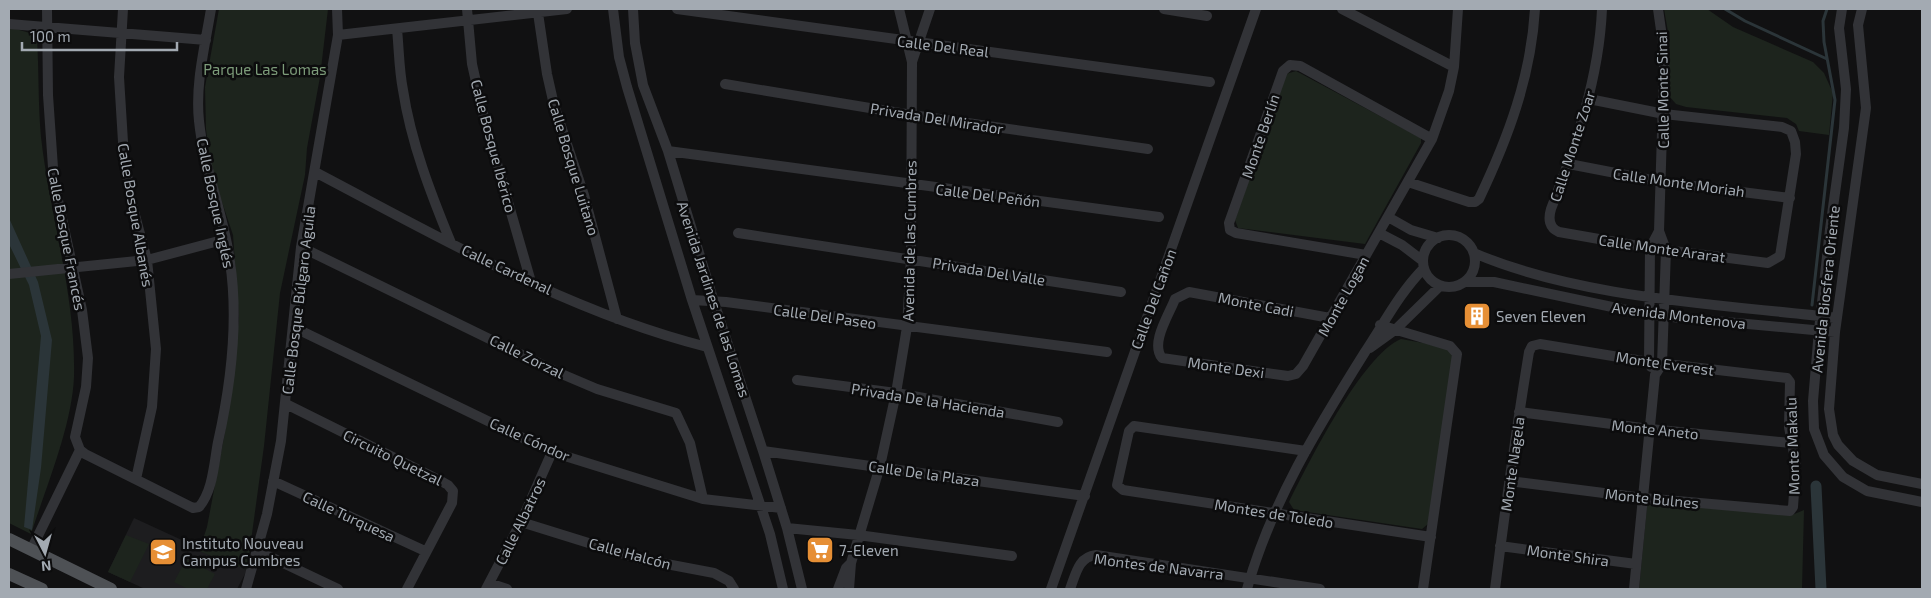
<svg xmlns="http://www.w3.org/2000/svg" width="1931" height="598" font-family="'Exo 2',sans-serif">
<style>
.built{fill:#1d1d1f}
.green{fill:#1d241d}
.water{fill:#2b3539}
.lines{fill:none;stroke-linecap:round;stroke-linejoin:round}
.stream{stroke:#2b3539;stroke-width:3}
.canal{stroke:#2b3539;stroke-width:11}
.minor{stroke:#323337;stroke-width:10}
.major{stroke:#4e5155;stroke-width:12}
.labels{text-anchor:middle;dominant-baseline:central;stroke-width:5;stroke-linejoin:round;paint-order:stroke}
.street-label{font-size:15px;fill:#a3aab2;stroke:#0c0c0d}
.park-label{font-size:15px;fill:#7d9c7a;stroke:#0c0c0d}
.poi-label{font-size:15px;fill:#a3aab2;stroke:#0c0c0d;text-anchor:start}
</style>
<rect width="100%" height="100%" fill="#111112"/>
<path class="built" d="M134,518L247,570L237,589H145L108,572Z"/>
<path class="green" d="M219,9H328L320,77L307,148L305,175L280,293L264,446L247,570L199,551L207,527L225,432L239,318L233,235L211,169L206,129L205,87Z
M1664,9H1707L1733,27L1813,62L1824,73L1833,93L1829,135L1799,131L1796,124L1787,118L1686,107L1676,104L1669,96L1668,32Z
M9,27L30,33L37,38C39,71 38,104 41,137C50,217 76,295 74,377C72,426 46,487 31,534L9,523Z
M1296,71L1421,138V143L1365,244L1238,228L1235,220L1286,74Z
M1401,339L1446,347L1453,356L1428,524L1422,529L1294,510L1289,502C1308,464 1362,355 1401,339Z
M1657,502L1792,515L1804,510L1802,589H1639L1647,506Z
M126,535L149,544L130,582L108,572Z
M186,559L215,574L207,589H188L174,582Z"/>
<path class="water" d="M9,218L38,282L52,340L41,468L32,530L24,527L41,336L29,285L9,244Z"/>
<g class="lines">
<path class="stream" d="M1725,9L1745,21L1827,59
M1812,305L1835,100L1824,42L1823,21L1827,9"/>
<path class="canal" d="M1816,486L1821,589"/>
<path class="minor" d="M47,9L48,95L54,182L82,310L88,358L86,387L75,437L80,450L85,454L193,508L199,507C213,491 214,463 218,442C231,384 239,322 230,262C224,214 204,170 199,121C195,84 205,46 211,9
M123,9L119,77L124,158L132,204L147,260L156,349L152,407L136,479
M467,9L472,64L485,122L531,282
M613,9L619,57L627,87L692,300L770,534L783,589
M633,9L635,43L643,85L668,151L714,302L763,451L787,528L802,589
M677,9L1210,82
M1164,9L1207,16
M1342,9L1454,67
M1842,9L1839,28L1846,89L1844,128L1830,229L1819,330L1813,401L1814,429L1824,455L1843,477L1867,491L1922,502
M1862,9L1858,25L1866,108L1835,332L1829,409L1833,435L1838,445L1853,461L1877,475L1922,484
M538,13L547,74L554,105L584,195L617,319
M9,24L206,40
M397,29C399,49 399,70 403,90C411,143 431,194 451,243
M338,35L567,9
M912,62L930,9
M725,84L912,115L1148,149
M1589,99L1664,114L1782,127L1791,131L1795,142L1796,154L1780,256L1768,263L1650,248L1559,232C1549,228 1548,219 1551,209C1576,144 1599,79 1602,9
M668,151L1159,217
M1569,164L1662,182L1790,198
M315,172C441,238 568,312 707,347
M1408,182L1469,202H1475L1479,199C1508,138 1531,77 1535,9
M1388,217L1411,230L1438,238
M738,233L1121,292
M1379,233L1402,245L1423,261
M1423 261a26 26 0 1 1 52 0a26 26 0 1 1-52 0Z
M301,247L557,372L597,389L676,413L690,443L703,499
M1474,253C1581,299 1721,304 1837,318
M1366,255L1236,233L1230,230L1229,223L1283,71L1290,65L1300,66L1432,139
M9,274L147,260L226,239
M1465,282H1494L1650,315L1835,332
M692,300L726,302L1107,352
M1330,318L1189,292L1175,299C1169,315 1150,343 1162,358L1288,376L1296,374L1303,366L1432,139L1449,91L1454,67L1458,9
M1380,325L1450,346L1457,354L1423,589
M293,327L552,452L703,499L781,508
M1370,348L1395,330L1440,286
M1651,367L1649,362L1650,248L1659,231
M797,380L896,393L1058,422
M286,404L439,480L448,485L453,491L452,503L407,589
M1519,412L1650,429L1791,443
M763,451L1085,496
M1306,451L1134,426L1129,431L1117,485L1123,490L1431,537
M273,481L425,551
M521,522L640,559L714,573L729,581L734,589
M787,528L858,535L1012,556
M1500,546L1636,564
M31,550L80,450
M258,551L338,589
M489,583L507,589
M246,589L267,514L281,441L301,247L338,35L337,9
M486,589L521,522L552,452
M838,589L846,568L851,563
M849,589L851,563L880,466L896,393L907,327L911,258L912,62L899,9
M1051,589L1256,9
M1070,589C1076,574 1078,557 1096,555L1320,589
M1247,589C1271,503 1318,427 1365,352C1385,322 1398,295 1424,268
M1495,589C1505,510 1516,431 1529,352L1532,346L1540,344L1649,362L1787,378L1790,382L1789,427L1796,465L1793,507L1790,511L1643,498L1509,481
M1634,589L1655,375L1662,364L1666,250L1659,231L1664,66L1663,44L1658,9"/>
<path class="major" d="M9,539L111,589
M9,574L42,589"/>
</g>
<defs>
<g id="building-square" transform="scale(1.4375)"><rect x="-9" y="-9" width="18" height="18" rx="4" fill="#e68f35" stroke="#0c0c0d"/><path d="M-4-6H4V6H1V3H-1V6H-4ZM-2.5-4.3h1.7v1.8h-1.7ZM.8-4.3h1.7v1.8H.8ZM-2.5-1h1.7V.8h-1.7ZM.8-1h1.7V.8H.8Z" fill="#fff"/></g>
<g id="supermarket-square" transform="scale(1.4375)"><rect x="-9" y="-9" width="18" height="18" rx="4" fill="#e68f35" stroke="#0c0c0d"/><path d="M-6-5.5h2.5l.6 2H6L4.5 2H-2.5L-4.4-4H-6ZM-1.5 3.2a1.3 1.3 0 1 0 .1 0ZM3 3.2a1.3 1.3 0 1 0 .1 0Z" fill="#fff"/></g>
<g id="school-square" transform="scale(1.4375)"><rect x="-9" y="-9" width="18" height="18" rx="4" fill="#e68f35" stroke="#0c0c0d"/><path d="M0-5L7-2L0 1L-7-2ZM-4 1L0 2.5L4 1V4Q0 6-4 4Z" fill="#fff"/></g>
</defs>
<g fill-rule="evenodd">
<use href="#building-square" x="1477" y="316"/>
<use href="#supermarket-square" x="820" y="550"/>
<use href="#school-square" x="163" y="552"/>
</g>
<g class="labels">
<g class="street-label">
<text transform="translate(943 46) rotate(7)">Calle Del Real</text>
<text transform="translate(1662 90) rotate(-91)">Calle Monte Sinai</text>
<text transform="translate(937 118) rotate(9)">Privada Del Mirador</text>
<text transform="translate(1260 136) rotate(-71)">Monte Berlín</text>
<text transform="translate(494 146) rotate(75)">Calle Bosque Ibérico</text>
<text transform="translate(1572 146) rotate(-72)">Calle Monte Zoar</text>
<text transform="translate(574 167) rotate(73)">Calle Bosque Luitano</text>
<text transform="translate(1679 182) rotate(8)">Calle Monte Moriah</text>
<text transform="translate(988 195) rotate(7)">Calle Del Peñón</text>
<text transform="translate(216 203) rotate(78)">Calle Bosque Inglés</text>
<text transform="translate(136 215) rotate(80)">Calle Bosque Albanés</text>
<text transform="translate(67 239) rotate(79)">Calle Bosque Francés</text>
<text transform="translate(909 241) rotate(-89)">Avenida de las Cumbres</text>
<text transform="translate(1662 248) rotate(8)">Calle Monte Ararat</text>
<text transform="translate(507 269) rotate(25)">Calle Cardenal</text>
<text transform="translate(989 271) rotate(9)">Privada Del Valle</text>
<text transform="translate(1825 289) rotate(-84)">Avenida Biosfera Oriente</text>
<text transform="translate(1343 296) rotate(-61)">Monte Logan</text>
<text transform="translate(714 299) rotate(72)">Avenida Jardines de las Lomas</text>
<text transform="translate(1153 299) rotate(-70)">Calle Del Cañon</text>
<text transform="translate(298 300) rotate(-83)">Calle Bosque Búlgaro Aguila</text>
<text transform="translate(1256 304) rotate(11)">Monte Cadi</text>
<text transform="translate(1679 315) rotate(7)">Avenida Montenova</text>
<text transform="translate(825 316) rotate(8)">Calle Del Paseo</text>
<text transform="translate(527 356) rotate(26)">Calle Zorzal</text>
<text transform="translate(1665 363) rotate(8)">Monte Everest</text>
<text transform="translate(1226 367) rotate(8)">Monte Dexi</text>
<text transform="translate(928 400) rotate(9)">Privada De la Hacienda</text>
<text transform="translate(1655 429) rotate(6)">Monte Aneto</text>
<text transform="translate(530 439) rotate(24)">Calle Cóndor</text>
<text transform="translate(1792 446) rotate(-92)">Monte Makalu</text>
<text transform="translate(393 457) rotate(26)">Circuito Quetzal</text>
<text transform="translate(1512 464) rotate(-82)">Monte Nagela</text>
<text transform="translate(924 473) rotate(8)">Calle De la Plaza</text>
<text transform="translate(1652 498) rotate(6)">Monte Bulnes</text>
<text transform="translate(1274 513) rotate(9)">Montes de Toledo</text>
<text transform="translate(349 516) rotate(25)">Calle Turquesa</text>
<text transform="translate(520 521) rotate(-64)">Calle Albatros</text>
<text transform="translate(630 553) rotate(15)">Calle Halcón</text>
<text transform="translate(1568 555) rotate(8)">Monte Shira</text>
<text transform="translate(1159 566) rotate(7)">Montes de Navarra</text>
</g>
<g class="park-label">
<text x="265" y="69">Parque Las Lomas</text>
</g>
<g class="poi-label">
<text x="1496" y="316">Seven Eleven</text>
<text x="182" y="543">Instituto Nouveau<tspan x="182" dy="17">Campus Cumbres</tspan></text>
<text x="839" y="550">7-Eleven</text>
</g>
</g>
<rect width="1931" height="598" fill="none" stroke="#a3aab2" stroke-width="20"/>
<g transform="translate(45 553) rotate(174)" stroke="#0c0c0d" stroke-width="4" paint-order="stroke">
<path d="M0-4L9 19L0 12L-9 19Z" fill="#a3aab2"/>
<text y="-8" font-size="14" font-weight="bold" text-anchor="middle" fill="#a3aab2">N</text>
</g>
<path d="M22 42v8h155v-8" fill="none" stroke="#a3aab2" stroke-width="2.5"/>
<text x="30" y="42" font-size="15" fill="#a3aab2" stroke="#0c0c0d" stroke-width="4" paint-order="stroke">100 m</text>
</svg>
